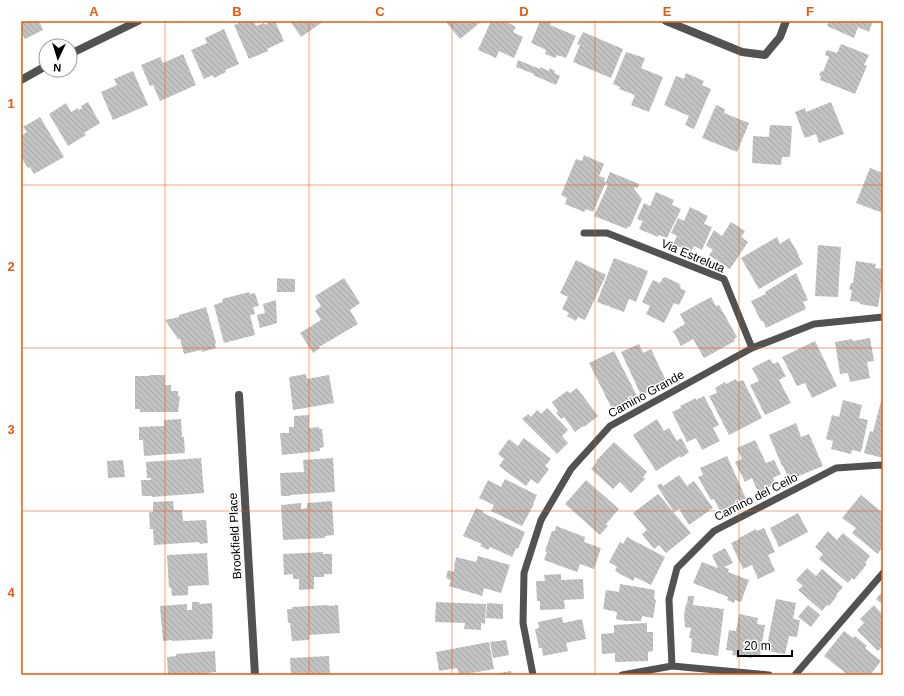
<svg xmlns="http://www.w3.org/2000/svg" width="904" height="696" font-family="Helvetica,sans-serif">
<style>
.building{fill:url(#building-back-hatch)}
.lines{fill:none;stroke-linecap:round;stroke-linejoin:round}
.service{stroke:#525252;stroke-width:7}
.minor{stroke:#525252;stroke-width:8}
.grid{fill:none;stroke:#e8590c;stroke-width:1;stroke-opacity:0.55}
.labels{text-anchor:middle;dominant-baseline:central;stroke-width:3;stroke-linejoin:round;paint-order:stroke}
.street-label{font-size:12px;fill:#000;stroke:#fff}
.neatline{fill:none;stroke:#e8590c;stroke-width:1.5}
.grid-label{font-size:13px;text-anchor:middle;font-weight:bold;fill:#e8590c}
</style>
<defs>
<pattern id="building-back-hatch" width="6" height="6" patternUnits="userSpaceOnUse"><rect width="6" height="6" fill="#c2c2c2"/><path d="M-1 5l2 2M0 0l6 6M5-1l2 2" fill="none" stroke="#a5a5a5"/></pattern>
</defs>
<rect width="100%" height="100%" fill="#fff"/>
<path class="building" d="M21,21H39L43,30L25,39L22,34H21Z
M238,21H254L256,26L264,23L265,25L268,23L267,21H275L284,41L267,49L268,51L249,59L234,25L239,23Z
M290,21H324L301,37Z
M445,21H482L460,39Z
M491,21H505L516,27L513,32L523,37L514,58L499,51L496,58L478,50Z
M540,21H552L550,25L576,36L566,58L557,55L555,58L545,54L546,50L531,43Z
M829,21H873L869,32L858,27L854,38L827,26Z
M224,29L239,64L225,70L226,72L214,78L213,75L204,79L191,50L207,43L205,38Z
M583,32L623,49L611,78L573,62L580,45L577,44Z
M841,44L869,55L864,65L867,66L855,94L820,80L821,76L819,75L821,71L823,72L829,57L825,55L827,50L837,53Z
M626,52L645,58L641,68L663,77L649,112L631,105L635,95L619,89L620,87L613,84Z
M183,54L196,85L160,101L153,85L150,86L141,65L160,57L163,63Z
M518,60L540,69V67L549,71L550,68L555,71L554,73L560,76L556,85L533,75L534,74L516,67Z
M133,71L148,105L113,120L101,92L117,85L114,79Z
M686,73L704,81L702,85L711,89L694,129L685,125L689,116L664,105L676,76L684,79Z
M88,102L100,123L84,133L86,135L68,146L49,114L66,103L71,112L78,108L79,110L82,108L81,106Z
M831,102L844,134L819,143L816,134L805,138L795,112L805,108L806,112Z
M716,105L725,109L724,113L749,123L737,152L702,138Z
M40,117L64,157L34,174L30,167L28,168L21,157V136L27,132L23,127Z
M770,125L792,126L790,157H782L781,165L752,163L753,136L769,137Z
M584,155L604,164L599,176L605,178L604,181L606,182L610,172L639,184L638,188L635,187L634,189L642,199L630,227L628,226L627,229L594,216L608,185L605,184L593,212L586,209L584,212L565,204L567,198L561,195L576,159L582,161Z
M870,168L883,173V213L856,203Z
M656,192L674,200L672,205L681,209L667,238L659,235L658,237L639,229L643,221L637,219L644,203L650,206Z
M690,207L708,216L704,224L712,227L702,250L694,246L691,252L673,244L677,236L671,233L678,218L684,221Z
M731,222L745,231L741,237L748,242L730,269L709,255L713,250L706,245L714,230L722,236Z
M777,237L780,244L789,238L799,255L798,256L803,264L759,289L741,258Z
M818,245L841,247L838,297L815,296Z
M614,258L648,271L636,302L629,299L624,312L597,302Z
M576,260L606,275L585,320L578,317L576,321L567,316L569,313L562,309L568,297L560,293Z
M856,261L876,264L875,268L883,269V276L878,307L860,304V302L850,301L852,290H849L851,283H853Z
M796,273L808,300L803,302L806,309L766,328L763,321H761L751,301L766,294L765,292Z
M665,277L680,284L679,285L681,286L680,288L686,291L679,305L674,303L664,323L646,314L650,306L642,302L653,280L660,283L663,278H664Z
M277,278L295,279V292H277Z
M344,278L360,303L350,310L358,324L319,347L320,348L313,353L300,333L321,320L315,311L321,306L315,296Z
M249,292L250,294L255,293L259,306L253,307L255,314L250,315L255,335L224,343L214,305L223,302L222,299Z
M711,297L716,306L719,305L737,337L734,339L735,341L704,358L693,339L681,346L673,331L685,324L680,314Z
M276,300L277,323L260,328L257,315L265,313L263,304Z
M206,307L216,343L215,344L216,348L202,352L201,350L184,354L180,339H178L165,320L179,317V315Z
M870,338L874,361L867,362L870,378L850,382L848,373L840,374L835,342L852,339L853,341Z
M815,341L837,386L812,398L805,383L797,386L782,357Z
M639,344L643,353L651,349L667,383L641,395L621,352Z
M614,351L637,396L612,409L589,363Z
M770,359L773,364L778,362L786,376L779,380L791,403L765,415L750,385L759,381L752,368Z
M306,374L307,379L329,375L334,403L293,410L289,377Z
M149,375H165V385H171V391H178V396H180L178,412H140V409H135V376H150Z
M736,379L738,382L743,380L762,418L729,435L709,396L717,393L715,388L725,382L726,384Z
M577,388L598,416L584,427L583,426L575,432L564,417L561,419L556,412L558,411L552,402L567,391L570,393Z
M704,396L719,425L713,428L720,441L702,450L696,438L687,442L672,412L681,408L680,406L696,398V400Z
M843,400L862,405L859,418L868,420L861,452L852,450L851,454L831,449L833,441L826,439L832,415L839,417Z
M881,401L883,402V458L864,453L870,431L873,432Z
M547,408L568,430L562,436L568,443L557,454L522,419L528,414L531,417L537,410L541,414Z
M309,415V428L319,427V429H322L324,447L320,448V451L282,455L280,433H289V427H294V416Z
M181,419L182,437H184L185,453L144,456L143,440H139V427L164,426V420Z
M657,419L664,431L669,428L677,441L681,438L689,452L681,458L680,456L656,471L633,435Z
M796,423L801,437L809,434L823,466L789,480L783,466H782L769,435Z
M524,438L551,459L545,466L549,469L538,484L531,479L526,486L499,466L504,459L498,454L509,439L518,446Z
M755,440L766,463L774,460L781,474L773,478L775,484L758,492L752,478L745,482L735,462L742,459L737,448Z
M614,442L647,472L643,477L645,479L631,493L620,482L613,489L591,469L597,462L596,461Z
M727,456L747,501L721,513L714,499L711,500L698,477L703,475L700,468Z
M201,458L204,493L152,497V496H142L141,480H151V478H147L146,462Z
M333,458L335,492L290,495V496H281L280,473L304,472L303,460Z
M123,460L125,477L108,478L107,461Z
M679,475L687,486L694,481L713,508L689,525L679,509L674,512L657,486L661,483L663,486Z
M505,479L537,495L533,504H534L522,526L491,511L494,505L479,498L488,480L501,487Z
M586,480L619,509L606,524L608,526L600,535L565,504Z
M658,494L691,533L666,553L659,545L654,549L642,534L647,530L633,513Z
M861,495L883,513V551L881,549L878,554L852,533L856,528L842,518Z
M173,501L174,510H182L183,521L206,520L208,543L200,544L199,542L154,545L153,529H150L149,512H153V502Z
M332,501L334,535L325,536V538L283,540L281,505L301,503V509L307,508V503Z
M476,508L483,511V513L525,532L518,549L516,548L512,557L490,547L488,550L480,546L482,544L463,536Z
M798,513L808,532L779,547L770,528Z
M556,526L585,537L584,542L601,548L594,569L580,564L577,572L544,560L547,552L545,551L552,531H555Z
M764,528L775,552L768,555L775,571L758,579L752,565L743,569L731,543L739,539V538L756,529L757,531Z
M828,531L837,540L843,533L870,556L865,563L867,564L854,580L852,578L848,583L819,559L823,554L815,547Z
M627,537L665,557L651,585L635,577L633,581L615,571L617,567L609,562L620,542L623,544Z
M725,548L733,563L724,567L729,569L728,572L749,580L741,602L735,600L734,603L727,600L728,597L693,583L702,562L718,568L712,555Z
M323,552V554H332V574H324V577H314V589L299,590V579H293V574L284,575L283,554Z
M207,553L209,585L188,586V595L172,596L171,587L169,588L167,555Z
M478,556L510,565L501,593L484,588L482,596L449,586L451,580L447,579V578L446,577L448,570L453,572L455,568L454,567L456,557L476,562Z
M807,568L816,576L822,569L843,587L836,595L837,596L829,606L827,605L822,611L798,590L803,586L796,580Z
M561,574V580L583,579L584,599L564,600L565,609L540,610V601H537L536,581H545L544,575Z
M620,584L655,590L654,599L656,600L653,618L642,616L641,621H626L616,619L617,612L603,609L606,590L619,592Z
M883,591V605L876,599Z
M688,596H694L693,605L724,609L718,656L691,652L692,638H689L691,628L685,627L684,615L686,604H687Z
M776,599L796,603L793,619L800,620L797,637L789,636L785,654L766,651Z
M192,602H199L200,604L212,603L213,633L212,639L172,641V640L163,641L160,606L187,604V610H192Z
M436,602L486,604L485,624L481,623V630L464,629L465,623L435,622Z
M487,603L503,604V619L486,618Z
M329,605V606L338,605L340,633L309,635V640L292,641L290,623H288L287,609H292V607Z
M808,605L820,615L811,627L798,617Z
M874,605L883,615V646L878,651L857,630L864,623L860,619Z
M739,614L758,618L757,624L765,625L760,656L753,655L752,658L732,655L733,651L726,650L729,630L736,631Z
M562,617L563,623L582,619L586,639L566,643L568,651L543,656L542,648H539L535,629L539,628L538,622Z
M647,623V632H653V651L648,652V661L615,662V653L602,654L601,634L614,633V625Z
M844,631L853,638L855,636L867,646L865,648L881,661L870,675H848L824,656Z
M506,640L509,655L493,658L490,642Z
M489,642L494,669L461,675H459L457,668L439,671L436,652Z
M215,651L216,672L208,673V675H168L167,657L176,656V654Z
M329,656L330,675H291L290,658Z
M511,671L512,675H493V674Z"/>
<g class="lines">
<path class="service" d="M584,233H607L724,279L752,348
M672,666L669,599L677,568L714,531L836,468L881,465L883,466
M533,675L523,623L524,573L541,520L571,469L610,426L752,348L814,324L883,317
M622,675L672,666L769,675
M795,675L883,573"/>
<path class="minor" d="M666,21L742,52L765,55L780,37L786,21
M70,54L138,21
M21,80L46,66
M239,395L255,675"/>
</g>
<path class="grid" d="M165,21V675M309,21V675M452,21V675M595,21V675M739,21V675M21,185H883M21,348H883M21,511H883"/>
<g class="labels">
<g class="street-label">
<text transform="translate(693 256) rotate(23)">Via Estreluta</text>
<text transform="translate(646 394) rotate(-29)">Camino Grande</text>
<text transform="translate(756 497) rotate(-27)">Camino del Ceilo</text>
<text transform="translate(235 536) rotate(-93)">Brookfield Place</text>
</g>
</g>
<rect width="904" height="696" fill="none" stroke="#ffffff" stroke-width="44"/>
<g transform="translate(58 58) rotate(184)"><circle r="19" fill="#ffffff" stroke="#999999"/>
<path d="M0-3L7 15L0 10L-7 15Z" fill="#000000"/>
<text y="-6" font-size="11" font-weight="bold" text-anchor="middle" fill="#000000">N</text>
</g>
<path d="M738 650v6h54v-6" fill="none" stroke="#000000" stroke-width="2"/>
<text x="744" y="650" font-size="12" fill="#000000" stroke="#ffffff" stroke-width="3" paint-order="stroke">20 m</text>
<rect x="22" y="22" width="860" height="652" class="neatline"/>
<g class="grid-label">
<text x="94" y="16">A</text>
<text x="237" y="16">B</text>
<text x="380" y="16">C</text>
<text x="524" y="16">D</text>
<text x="667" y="16">E</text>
<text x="810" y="16">F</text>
<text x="11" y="108">1</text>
<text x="11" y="271">2</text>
<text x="11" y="434">3</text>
<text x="11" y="597">4</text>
</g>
</svg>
